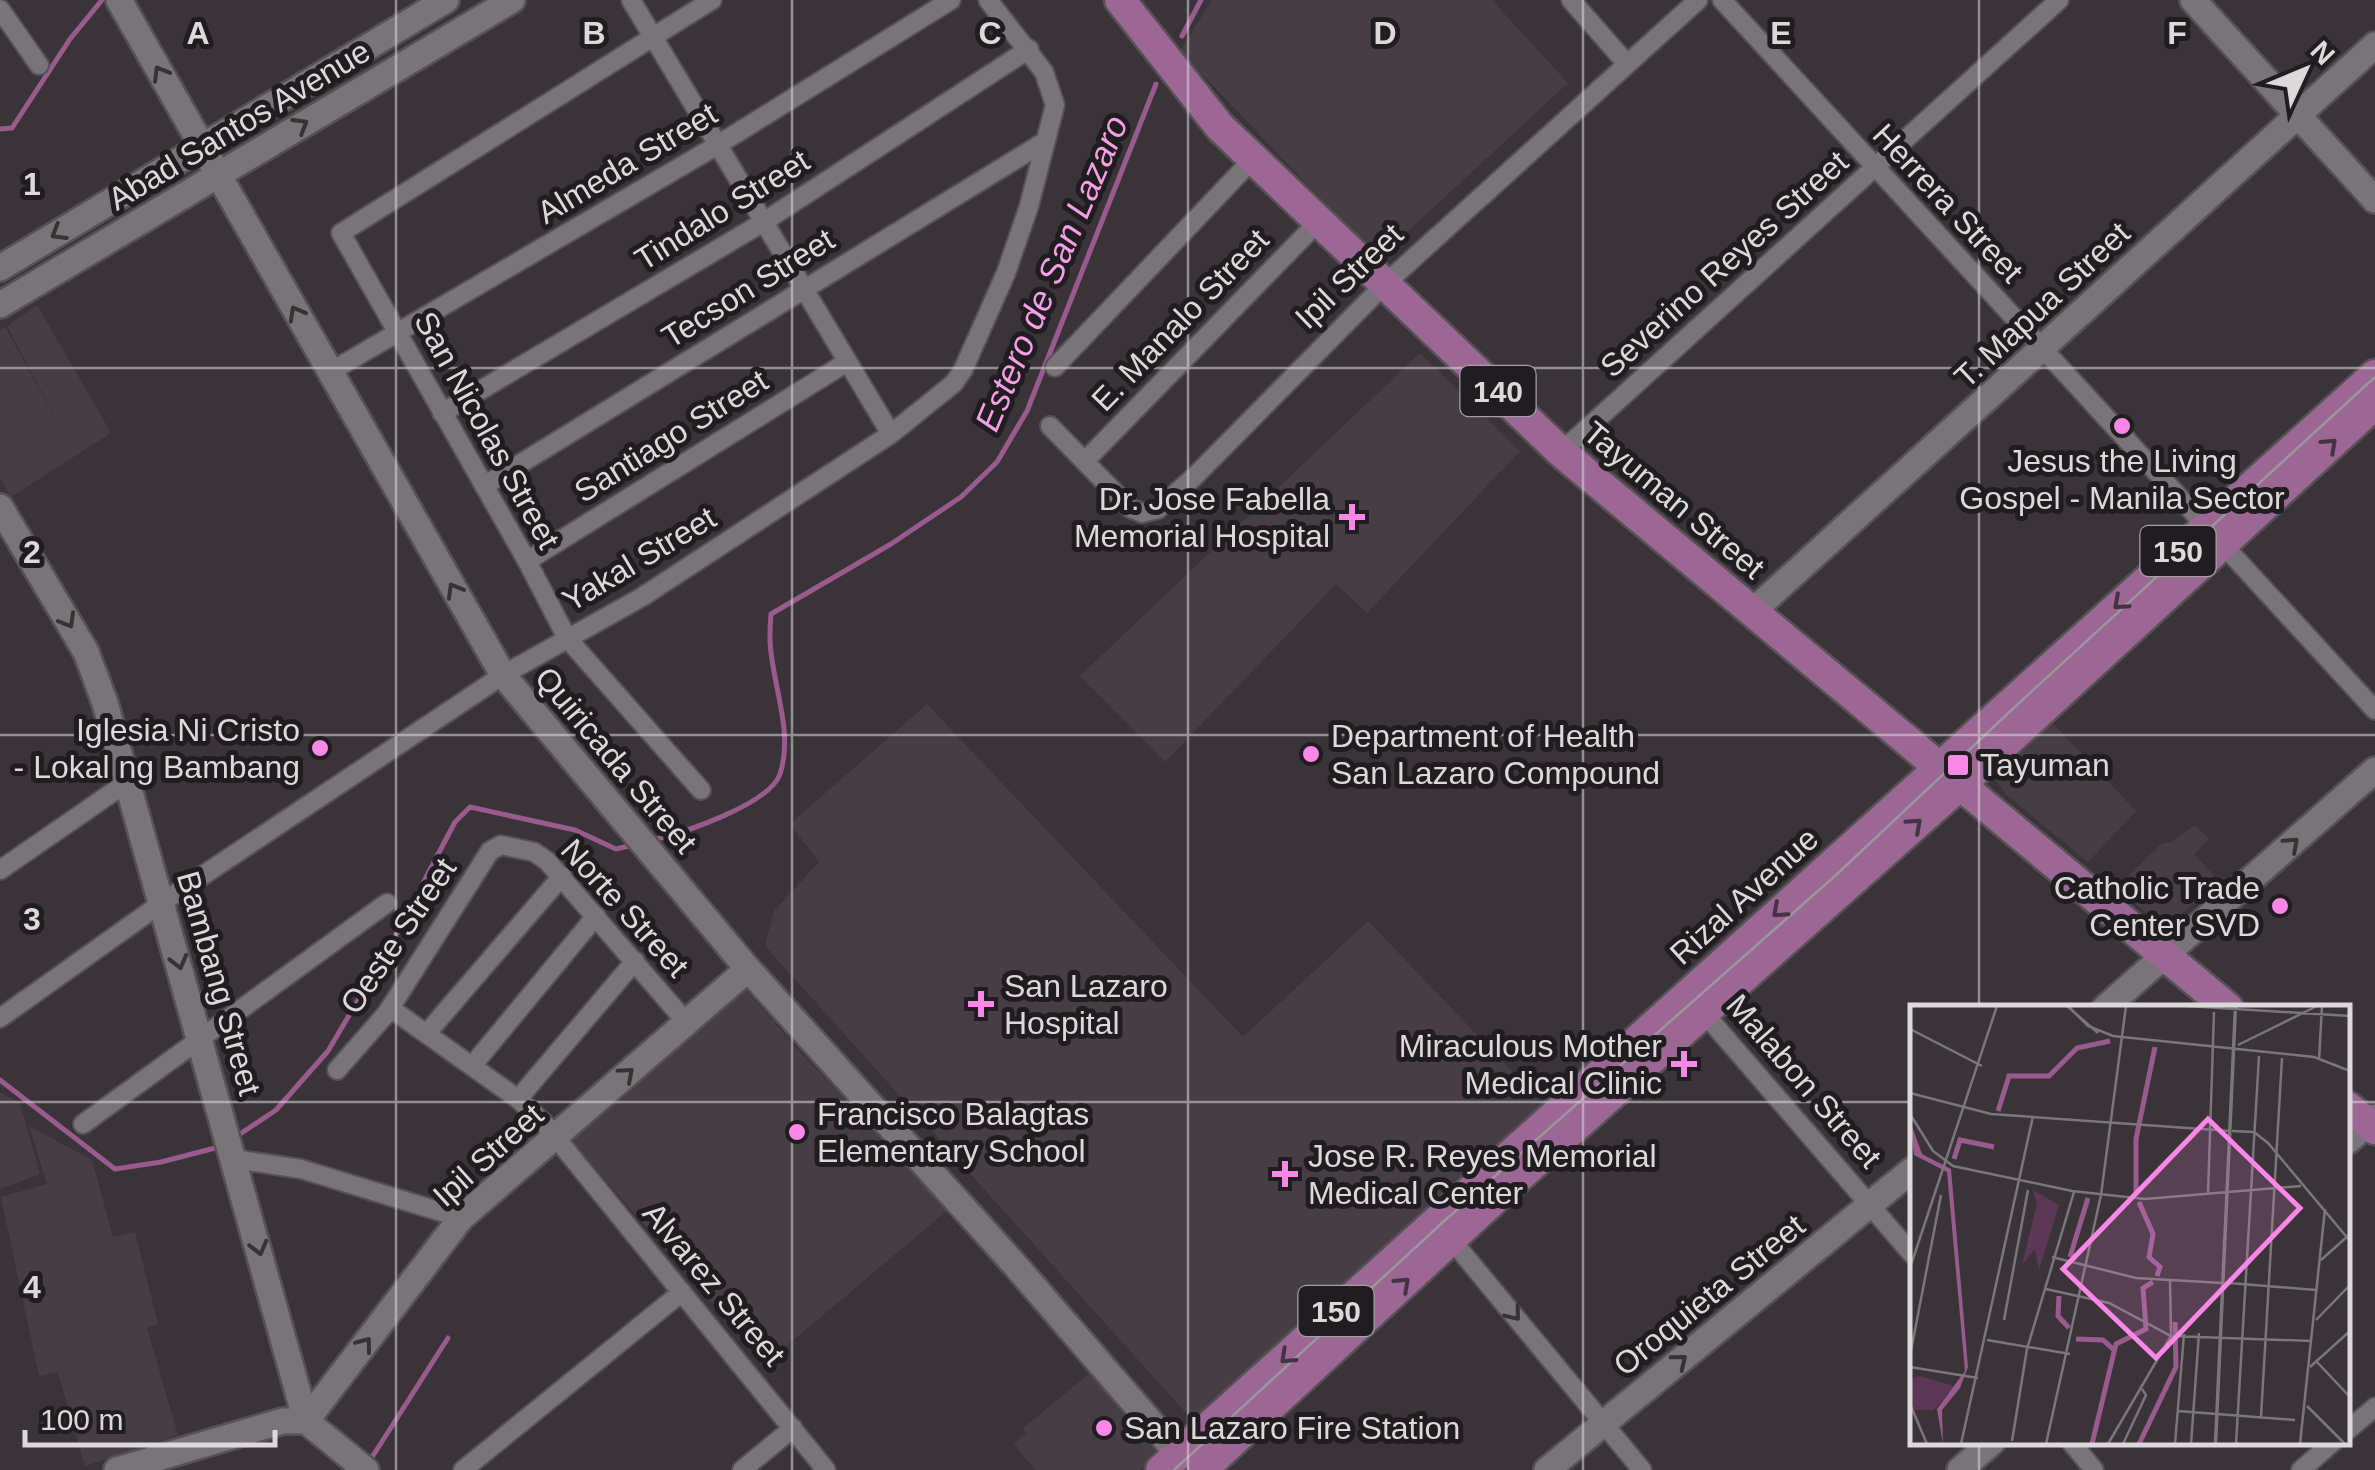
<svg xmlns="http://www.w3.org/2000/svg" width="2375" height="1470" font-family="Arial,sans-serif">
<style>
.built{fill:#473d45}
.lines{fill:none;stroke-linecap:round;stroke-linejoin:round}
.stream{stroke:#995b8e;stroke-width:5}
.street-casing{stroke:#555154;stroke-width:22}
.secondary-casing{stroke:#555154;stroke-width:30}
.primary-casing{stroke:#555154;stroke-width:35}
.street{stroke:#797478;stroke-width:18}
.secondary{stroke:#797478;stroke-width:25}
.primary{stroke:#9c6794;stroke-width:30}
.tram{stroke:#9b979a;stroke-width:2.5}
.oneway{stroke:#363335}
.oneway2{stroke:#443342}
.grid{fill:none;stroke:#dcd9db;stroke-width:2.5;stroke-opacity:0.55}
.poi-dot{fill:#f987e8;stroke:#1f1d1f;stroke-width:4}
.labels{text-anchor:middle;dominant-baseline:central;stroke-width:10;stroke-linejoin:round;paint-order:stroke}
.shield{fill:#1f1d1f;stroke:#a3a1a3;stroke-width:2.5}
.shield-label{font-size:30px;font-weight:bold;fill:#dcd9db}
.street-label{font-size:32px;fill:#dcd9db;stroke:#1f1d1f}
.poi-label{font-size:32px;fill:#dcd9db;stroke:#1f1d1f;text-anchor:start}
.water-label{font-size:35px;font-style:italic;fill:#f59ee6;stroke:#1f1d1f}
.inset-river{fill:none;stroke:#995b8e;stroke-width:5}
.inset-road{fill:none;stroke:#7b7679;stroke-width:2.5}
.view{fill:#f987e8;fill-opacity:0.15;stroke:#f987e8;stroke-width:5}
.inset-edge{fill:none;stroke:#dcd9db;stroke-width:5}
.grid-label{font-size:32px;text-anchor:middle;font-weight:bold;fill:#dcd9db;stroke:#1f1d1f;stroke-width:10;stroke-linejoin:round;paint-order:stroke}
</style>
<rect width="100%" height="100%" fill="#3a3438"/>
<path class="built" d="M1212,0H1492L1568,83L1378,259L1180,51Z
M37,305L111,433L11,497L0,478V330L5,327L61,428L7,326Z
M1420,353L1520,451L1367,613L1336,584L1165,762L1080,676Z
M927,704L1243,1037L1368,921L1547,1108L1195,1423L765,946L774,911L819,862L790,824Z
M2044,714L2136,811L2088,862L2008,796L1996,781L1994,773Z
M2195,825L2209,839L2194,854L2218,880L2165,930L2117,887L2161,844L2171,842Z
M737,980L803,1055L949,1209L765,1364L567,1136Z
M0,1092L20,1103L40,1174L0,1189Z
M29,1126L92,1160L113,1237L135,1232L158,1324L147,1328L178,1435L85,1466L58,1372L39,1376L1,1197L47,1184Z
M1091,1372L1158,1455L1140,1470H1035L1014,1444L1026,1433L1023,1428Z"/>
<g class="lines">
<path class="stream" d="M1182,36L1201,0
M0,129L12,128L70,39L102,0
M653,840C683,833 770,804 780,774C793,735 775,691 771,652C769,640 770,626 771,614L891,544L961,497L997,462L1027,411L1156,84
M0,1080L115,1169L161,1162L219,1147
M237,1136L276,1110L328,1051L390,946L455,822L470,807L575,830L616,849L633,845
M369,1462L448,1338"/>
<g class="street-casing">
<path id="street" d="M631,0L891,434
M1571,0L1627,64
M1722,0L2375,710
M0,9L39,65
M1055,367L1253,159
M330,372L716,146L951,0
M442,413L762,223L1029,49
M1050,426L1130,508L1142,513L1158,509L1193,478L1385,284L1698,0
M1561,452L2059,0
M1085,461L1318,222
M484,486L1044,142
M527,561L847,362
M701,790L567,638L527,561L341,233L712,0
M0,870L129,781
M1698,1006L1912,1254
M390,1008L518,1099L544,1123L826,1470
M0,1018L163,902L503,675L642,597L891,434L954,383L963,370L1006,273L1029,206L1055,105L1044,72L988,0
M427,1033L562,876
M472,1066L596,916
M337,1070L387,1013L490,851L501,845L534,852L547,861L686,1022
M518,1099L635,961
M83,1124L387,903
M234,1159L301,1169L461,1218
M1445,1232L1642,1470
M2348,1430L2375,1407
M2071,1442L2094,1470
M463,1470L682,1292
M742,1470L793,1428
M2301,1470L2333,1442"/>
</g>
<g class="secondary-casing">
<path id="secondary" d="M119,0L503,675L748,969L1016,1266L1179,1455
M2193,0L2375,200
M0,268L446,0
M0,305L512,0
M0,507L86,652L105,703L306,1421L366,1470
M1752,612L2375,45
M2105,1008L2375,770
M2348,1141L2375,1117
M306,1421L461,1218L748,969
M117,1470L283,1421H306
M1547,1470L1912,1170
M1960,1470L1992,1442"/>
</g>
<g class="primary-casing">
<path id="primary" d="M1120,0L1220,127L1561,452L2228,1008
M2348,1107L2375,1129
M1161,1470L2375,375
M1202,1470L1503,1191L1960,785L2375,404"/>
</g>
<use href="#street" class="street"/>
<use href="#secondary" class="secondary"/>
<use href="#primary" class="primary"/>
<path class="tram" d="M1174,1470L1442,1223L1836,875L2018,704L2375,377"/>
</g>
<defs><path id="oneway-chevron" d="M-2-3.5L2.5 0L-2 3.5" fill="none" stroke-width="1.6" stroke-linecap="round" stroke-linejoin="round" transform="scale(2.5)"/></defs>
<g class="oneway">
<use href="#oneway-chevron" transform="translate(160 73) rotate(-120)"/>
<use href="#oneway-chevron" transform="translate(301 125) rotate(-31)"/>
<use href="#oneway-chevron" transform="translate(58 233) rotate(149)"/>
<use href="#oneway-chevron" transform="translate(296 313) rotate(-119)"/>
<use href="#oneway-chevron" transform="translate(454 590) rotate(-120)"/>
<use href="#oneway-chevron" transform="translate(68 621) rotate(60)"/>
<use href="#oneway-chevron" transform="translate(2292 844) rotate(-42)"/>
<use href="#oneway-chevron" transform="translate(179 962) rotate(75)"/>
<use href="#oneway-chevron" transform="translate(627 1074) rotate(-41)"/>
<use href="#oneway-chevron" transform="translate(259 1248) rotate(75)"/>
<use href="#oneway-chevron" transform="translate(1514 1314) rotate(51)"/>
<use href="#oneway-chevron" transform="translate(365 1344) rotate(-53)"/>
<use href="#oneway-chevron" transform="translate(1680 1361) rotate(-39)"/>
</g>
<g class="oneway2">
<use href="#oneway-chevron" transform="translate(2330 445) rotate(-43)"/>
<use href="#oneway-chevron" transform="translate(2120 603) rotate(138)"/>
<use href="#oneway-chevron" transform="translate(1915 825) rotate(-42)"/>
<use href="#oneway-chevron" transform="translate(1779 911) rotate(138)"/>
<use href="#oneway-chevron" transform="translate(1403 1284) rotate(-43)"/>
<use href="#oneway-chevron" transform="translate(1287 1357) rotate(137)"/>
</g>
<path class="grid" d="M396,0V1470M792,0V1470M1188,0V1470M1583,0V1470M1979,0V1008M0,368H2375M0,735H2375M0,1102H1912M2348,1102H2375M1979,1442V1470"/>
<g class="poi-dot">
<circle cx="2122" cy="426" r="10"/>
<path d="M1347 502h10v10h10v10h-10v10h-10v-10h-10v-10h10z"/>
<circle cx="320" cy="748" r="10"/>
<circle cx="1311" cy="754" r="10"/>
<rect x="1946" y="753" width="24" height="24" rx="5"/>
<circle cx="2280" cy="906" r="10"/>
<path d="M976 989h10v10h10v10h-10v10h-10v-10h-10v-10h10z"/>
<path d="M1679 1049h10v10h10v10h-10v10h-10v-10h-10v-10h10z"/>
<circle cx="797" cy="1132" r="10"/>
<path d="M1280 1159h10v10h10v10h-10v10h-10v-10h-10v-10h10z"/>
<circle cx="1104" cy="1428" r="10"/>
</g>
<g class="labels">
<g class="shield">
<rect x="1460.5" y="366" width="75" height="50" rx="8"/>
<rect x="2140.5" y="526" width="75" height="50" rx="8"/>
<rect x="1298.5" y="1286" width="75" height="50" rx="8"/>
</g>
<g class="shield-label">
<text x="1498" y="391">140</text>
<text x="2178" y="551">150</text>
<text x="1336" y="1311">150</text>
</g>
<g class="street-label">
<text transform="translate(239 125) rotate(-31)">Abad Santos Avenue</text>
<text transform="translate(627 163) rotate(-31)">Almeda Street</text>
<text transform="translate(1948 203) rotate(47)">Herrera Street</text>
<text transform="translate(722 210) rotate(-32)">Tindalo Street</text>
<text transform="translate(1724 264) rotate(-42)">Severino Reyes Street</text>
<text transform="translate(1349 276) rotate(-44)">Ipil Street</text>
<text transform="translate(748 288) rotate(-32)">Tecson Street</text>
<text transform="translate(2042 305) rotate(-43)">T. Mapua Street</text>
<text transform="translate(1180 320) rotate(-46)">E. Manalo Street</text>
<text transform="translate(487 430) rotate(61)">San Nicolas Street</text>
<text transform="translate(671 436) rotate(-32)">Santiago Street</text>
<text transform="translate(1674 500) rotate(40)">Tayuman Street</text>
<text transform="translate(639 559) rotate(-31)">Yakal Street</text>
<text transform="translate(616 760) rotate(50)">Quiricada Street</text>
<text transform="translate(1744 896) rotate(-42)">Rizal Avenue</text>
<text transform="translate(625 908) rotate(48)">Norte Street</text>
<text transform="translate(398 936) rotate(-56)">Oeste Street</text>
<text transform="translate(219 983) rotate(74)">Bambang Street</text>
<text transform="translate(1804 1081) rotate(49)">Malabon Street</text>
<text transform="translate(488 1155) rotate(-42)">Ipil Street</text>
<text transform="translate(714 1284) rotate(50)">Alvarez Street</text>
<text transform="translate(1709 1295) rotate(-39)">Oroquieta Street</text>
</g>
<g class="poi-label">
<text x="2122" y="461" text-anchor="middle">Jesus the Living<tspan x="2122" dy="37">Gospel - Manila Sector</tspan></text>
<text x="1330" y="499" text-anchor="end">Dr. Jose Fabella<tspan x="1330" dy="37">Memorial Hospital</tspan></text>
<text x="300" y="730" text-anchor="end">Iglesia Ni Cristo<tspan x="300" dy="37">- Lokal ng Bambang</tspan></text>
<text x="1331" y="736">Department of Health<tspan x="1331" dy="37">San Lazaro Compound</tspan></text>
<text x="1980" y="765">Tayuman</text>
<text x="2260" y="888" text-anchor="end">Catholic Trade<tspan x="2260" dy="37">Center SVD</tspan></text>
<text x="1004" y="986">San Lazaro<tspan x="1004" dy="37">Hospital</tspan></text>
<text x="1662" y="1046" text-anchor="end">Miraculous Mother<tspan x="1662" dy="37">Medical Clinic</tspan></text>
<text x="817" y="1114">Francisco Balagtas<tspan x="817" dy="37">Elementary School</tspan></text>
<text x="1308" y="1156">Jose R. Reyes Memorial<tspan x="1308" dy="37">Medical Center</tspan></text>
<text x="1124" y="1428">San Lazaro Fire Station</text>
</g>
<g class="water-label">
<text transform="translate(1051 273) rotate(-67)">Estero de San Lazaro</text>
</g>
</g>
<g transform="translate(1910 1005)">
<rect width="440" height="440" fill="#3a3438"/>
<path d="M123,185L149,200L129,265L125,244L112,260L127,199ZM10,371L44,381L24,405H2L0,375Z" fill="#5c3756"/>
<path d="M0,116L12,149L41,164L58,362L50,383L32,405L33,439L27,404L55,366L37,167L4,150Z" fill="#995b8e"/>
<path class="inset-river" d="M88,106L99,71H139L167,43L200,36M44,154L50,135L84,142M226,188V134L245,42M229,197L243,229L239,252L250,262L247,271M160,252L178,193M149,291L148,311L159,323M166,334L193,335L204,345M182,439L206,339L236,324L233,283L243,277M229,439L266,362L265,317"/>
<path class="inset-road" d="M157,1L188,28M158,1L178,21L203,31L404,52L440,66M277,1L440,11M0,24L72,61M328,40L407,1M409,55L412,1M0,88L81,109L320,126M0,109L23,146L43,161L162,186L235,194L391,181M322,126L344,127L358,138L440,236M298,189L304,7M142,252L226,273L313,278M411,255L439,230M0,263L87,1M260,276L261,330M319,278L406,285M136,284L199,298L261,331L402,336M94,315L118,185M406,315L440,280M77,335L160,349M0,351L31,190M407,357L440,392M0,362L68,373M400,362L440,326M0,399L17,439M397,401L435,439M268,406L385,415M351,412L372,53M102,436L117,344L164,187M51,439L123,111M136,439L191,190L216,1M198,439L261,331M213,439L236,390L232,384M265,439L274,329M281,439L289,328M305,439L325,1M306,439L326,1M326,439L349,51M390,439L415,204"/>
<path class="view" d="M298,114L390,203L246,353L153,264Z"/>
<rect width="440" height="440" class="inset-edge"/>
</g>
<g class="grid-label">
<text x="198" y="44">A</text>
<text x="594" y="44">B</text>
<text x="990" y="44">C</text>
<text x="1385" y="44">D</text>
<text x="1781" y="44">E</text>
<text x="2177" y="44">F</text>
<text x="32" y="195">1</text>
<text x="32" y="563">2</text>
<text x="32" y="930">3</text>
<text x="32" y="1298">4</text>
</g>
<g transform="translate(2305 70) rotate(46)" stroke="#1f1d1f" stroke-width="8" paint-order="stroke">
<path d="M0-8L18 38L0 25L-18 38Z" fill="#dcd9db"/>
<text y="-15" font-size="28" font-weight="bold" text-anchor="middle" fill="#dcd9db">N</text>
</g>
<path d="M25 1430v15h250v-15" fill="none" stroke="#dcd9db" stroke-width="5"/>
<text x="40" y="1430" font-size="30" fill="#dcd9db" stroke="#1f1d1f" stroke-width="8" paint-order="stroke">100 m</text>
</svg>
